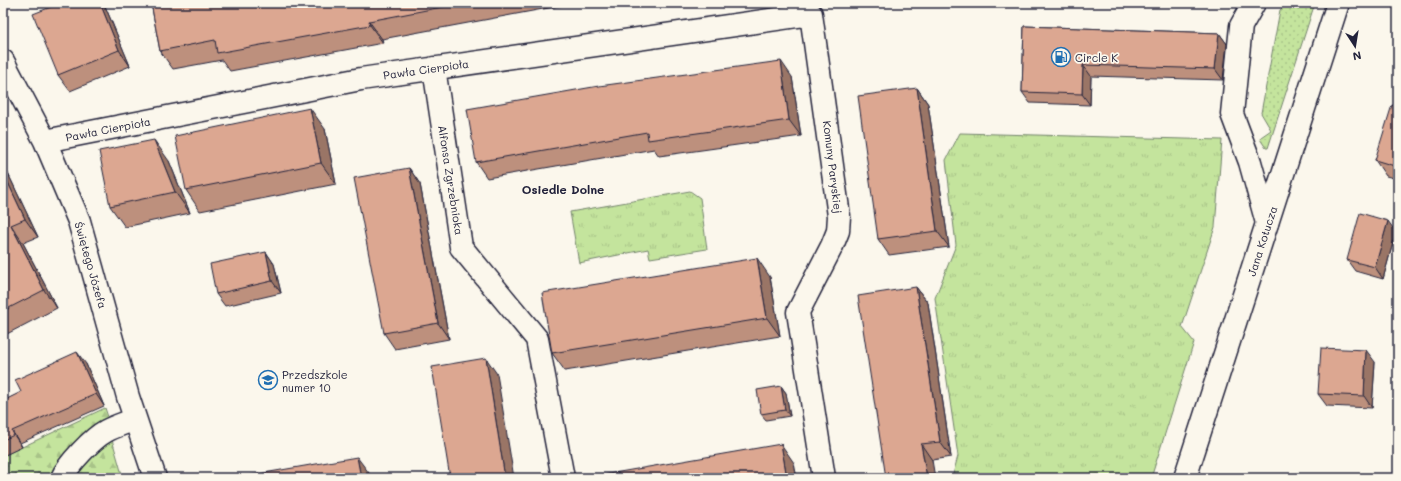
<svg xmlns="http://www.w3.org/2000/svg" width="1401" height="481" font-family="Mali,sans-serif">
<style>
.grass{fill:url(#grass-dots);stroke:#73836c}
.forest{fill:url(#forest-firs);stroke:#73836c}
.park{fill:url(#park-tufts);stroke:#73836c}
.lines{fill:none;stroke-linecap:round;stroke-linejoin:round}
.minor-casing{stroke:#22223b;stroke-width:25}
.major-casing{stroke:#22223b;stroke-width:25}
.minor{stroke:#fbf7ec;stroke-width:22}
.major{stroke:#fbf7ec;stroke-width:22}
.wall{fill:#bd907d;stroke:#22223b}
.shaded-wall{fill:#9a7566;stroke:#22223b}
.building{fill:#dca791;stroke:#22223b}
.labels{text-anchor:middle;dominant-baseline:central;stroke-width:3.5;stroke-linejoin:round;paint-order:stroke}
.poi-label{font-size:11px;fill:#22223b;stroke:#fbf7ec;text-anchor:start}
.street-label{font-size:11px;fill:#22223b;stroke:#fbf7ec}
.neighbourhood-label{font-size:12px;font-weight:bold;fill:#22223b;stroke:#fbf7ec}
</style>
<defs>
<pattern id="grass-dots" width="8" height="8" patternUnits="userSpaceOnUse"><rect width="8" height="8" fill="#c4e49d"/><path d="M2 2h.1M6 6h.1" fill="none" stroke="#a8c388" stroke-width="1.8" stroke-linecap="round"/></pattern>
<pattern id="forest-firs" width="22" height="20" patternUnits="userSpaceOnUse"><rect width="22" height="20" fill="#c4e49d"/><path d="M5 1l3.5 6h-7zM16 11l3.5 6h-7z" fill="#a8c388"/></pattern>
<pattern id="park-tufts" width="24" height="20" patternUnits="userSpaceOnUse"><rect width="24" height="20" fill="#c4e49d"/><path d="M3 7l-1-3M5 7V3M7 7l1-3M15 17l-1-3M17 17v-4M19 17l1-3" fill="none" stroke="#a8c388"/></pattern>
</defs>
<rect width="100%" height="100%" fill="#fbf7ec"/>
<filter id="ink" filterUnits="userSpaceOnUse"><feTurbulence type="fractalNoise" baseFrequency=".025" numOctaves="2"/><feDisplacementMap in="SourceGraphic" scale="8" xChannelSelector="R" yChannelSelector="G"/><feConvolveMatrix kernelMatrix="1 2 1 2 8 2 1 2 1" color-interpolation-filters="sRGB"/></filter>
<g filter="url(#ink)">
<path class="grass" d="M1287,3H1315L1268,148H1266L1260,139L1261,137L1271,130L1261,113L1280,10Z"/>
<path class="forest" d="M105,408L110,423L54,470L52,478H3V456Z
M111,436L123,478H73L75,467Z"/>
<path class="park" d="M960,133L1222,140L1215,227L1182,327L1194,342L1151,478H952L958,456L935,298L956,245L946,160Z
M690,191L700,198L707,249L650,258L648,249L579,263L570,212Z"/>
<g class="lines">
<g class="minor-casing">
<path id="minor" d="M1254,3L1241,26L1232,114L1250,162L1267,223
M3,61L45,141L79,221L128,397L155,478
M434,68L461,247L537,339L563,478
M45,141L361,79L811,14L839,216L838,231L832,246L798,312L824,478
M62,478C68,464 93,438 106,431C115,426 126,423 135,419"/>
</g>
<g class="major-casing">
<path id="major" d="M1185,478L1338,3"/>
</g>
<use href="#minor" class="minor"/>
<use href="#major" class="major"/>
</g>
<path class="wall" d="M61,3H103L105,6L130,66L70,91L58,75Z
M115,3H135L118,7Z
M151,3H570V4L382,39L383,43L230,71L222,60L173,69L160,51Z
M1024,26L1219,33L1227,44L1223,80L1091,76L1090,105L1030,103L1022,92Z
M792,77L801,136L659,156L654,149L487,178L476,162Z
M917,88L928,104L949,247L889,255L878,239Z
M1398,107V179L1386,176L1375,160Z
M325,129L336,184L200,211L186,190Z
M169,161L190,213L125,227L110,206Z
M3,163L38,237L23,243L57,308L3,336Z
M409,168L420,184L449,339L395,349L384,333Z
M1396,232L1383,279L1355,271L1347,260Z
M266,252L274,264L281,293L225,306L216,294Z
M770,277L780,336L565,371L552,353Z
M916,287L928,303L951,457L932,460L886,478Z
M1375,362L1372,408L1327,406L1318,394Z
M86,364L104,406L20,443L22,447L3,456V401Z
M781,386L786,393L790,416L766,420L761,414Z"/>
<path class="shaded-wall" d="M100,3H103L105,6L130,66L119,50Z
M369,21L382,39L383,43L370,25Z
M1219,33L1227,44L1223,80L1215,69Z
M781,61L792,77L801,136L789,120Z
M1083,65L1091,76L1090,105L1082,94Z
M917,88L928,104L949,247L937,231Z
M310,108L325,129L336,184L321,163Z
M154,140L169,161L190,213L175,192Z
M3,163L38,237L25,219L3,172Z
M409,168L420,184L449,339L438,323Z
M1388,221L1396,232L1383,279L1375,267Z
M11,225L23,243L57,308L44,290Z
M266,252L274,264L281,293L272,281Z
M757,258L770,277L780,336L767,318Z
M916,287L928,303L951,457L940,442Z
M1366,350L1375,362L1372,408L1364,396Z
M77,352L86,364L104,406L96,394Z
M486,358L497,374L514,478H505Z
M781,386L786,393L790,416L785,410Z
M12,431L20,443L22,447L14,435Z
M781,444L794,463L797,478H787Z
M921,444L932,460L935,478H927Z
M357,457L369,473V478H361Z"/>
<path class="building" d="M61,3H100L119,50L58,75L33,14Z
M151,3H463L369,21L370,25L217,53L215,40L160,51Z
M1024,26L1219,33L1215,69L1083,65L1082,94L1022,92Z
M781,61L789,120L648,140L647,132L476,162L467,109L599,86Z
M917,88L937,231L878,239L858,96Z
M1392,105L1398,107V167L1375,160Z
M310,108L321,163L186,190L175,136Z
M154,140L175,192L110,206L99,151Z
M409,168L438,323L384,333L354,178Z
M3,172L25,219L11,225L44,290L3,311Z
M1360,213L1388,221L1375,267L1347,260Z
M266,252L272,281L216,294L210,264Z
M757,258L767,318L552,353L542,293Z
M916,287L940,442L921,444L927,478H886L858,296Z
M1321,348L1366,350L1364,396L1318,394Z
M77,352L96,394L12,431L14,435L3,440V401L21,392L15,380Z
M486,358L505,478H450L432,367Z
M781,386L785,410L761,414L757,390Z
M781,444L787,478H585Z
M357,457L361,478H235Z"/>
</g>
<defs>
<g id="fuel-ring" transform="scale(1)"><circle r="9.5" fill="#fbf7ec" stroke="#1f6fb2" stroke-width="1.5"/><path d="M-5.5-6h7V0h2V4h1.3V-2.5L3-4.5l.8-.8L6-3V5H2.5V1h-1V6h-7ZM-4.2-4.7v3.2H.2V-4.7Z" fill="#1f6fb2"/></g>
<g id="school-ring" transform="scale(1)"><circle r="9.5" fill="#fbf7ec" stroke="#1f6fb2" stroke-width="1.5"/><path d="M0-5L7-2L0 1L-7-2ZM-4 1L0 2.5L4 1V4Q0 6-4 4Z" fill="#1f6fb2"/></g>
</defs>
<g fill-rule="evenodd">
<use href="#fuel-ring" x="1061" y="57"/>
<use href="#school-ring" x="268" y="380"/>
</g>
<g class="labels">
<g class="poi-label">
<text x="1075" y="57">Circle K</text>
<text x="282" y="374">Przedszkole<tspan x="282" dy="13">numer 10</tspan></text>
</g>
<g class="street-label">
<text transform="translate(426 69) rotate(-8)">Pawła Cierpioła</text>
<text transform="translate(108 129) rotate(-11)">Pawła Cierpioła</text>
<text transform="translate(833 167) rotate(83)">Komuny Paryskiej</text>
<text transform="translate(451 180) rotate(81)">Alfonsa Zgrzebnioka</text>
<text transform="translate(1262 241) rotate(-72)">Jana Kotucza</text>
<text transform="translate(91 265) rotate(74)">Świętego Józefa</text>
</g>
<g class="neighbourhood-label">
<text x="563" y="189">Osiedle Dolne</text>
</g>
</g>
<rect width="1401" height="481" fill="none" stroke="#fbf7ec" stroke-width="16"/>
<rect x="8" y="8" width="1385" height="465" fill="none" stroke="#22223b" stroke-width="1.5" filter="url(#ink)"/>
<g transform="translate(1355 46) rotate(168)" stroke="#fbf7ec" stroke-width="3" paint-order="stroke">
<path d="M0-3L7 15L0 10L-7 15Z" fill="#22223b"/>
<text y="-6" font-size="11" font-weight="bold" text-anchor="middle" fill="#22223b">N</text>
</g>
</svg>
